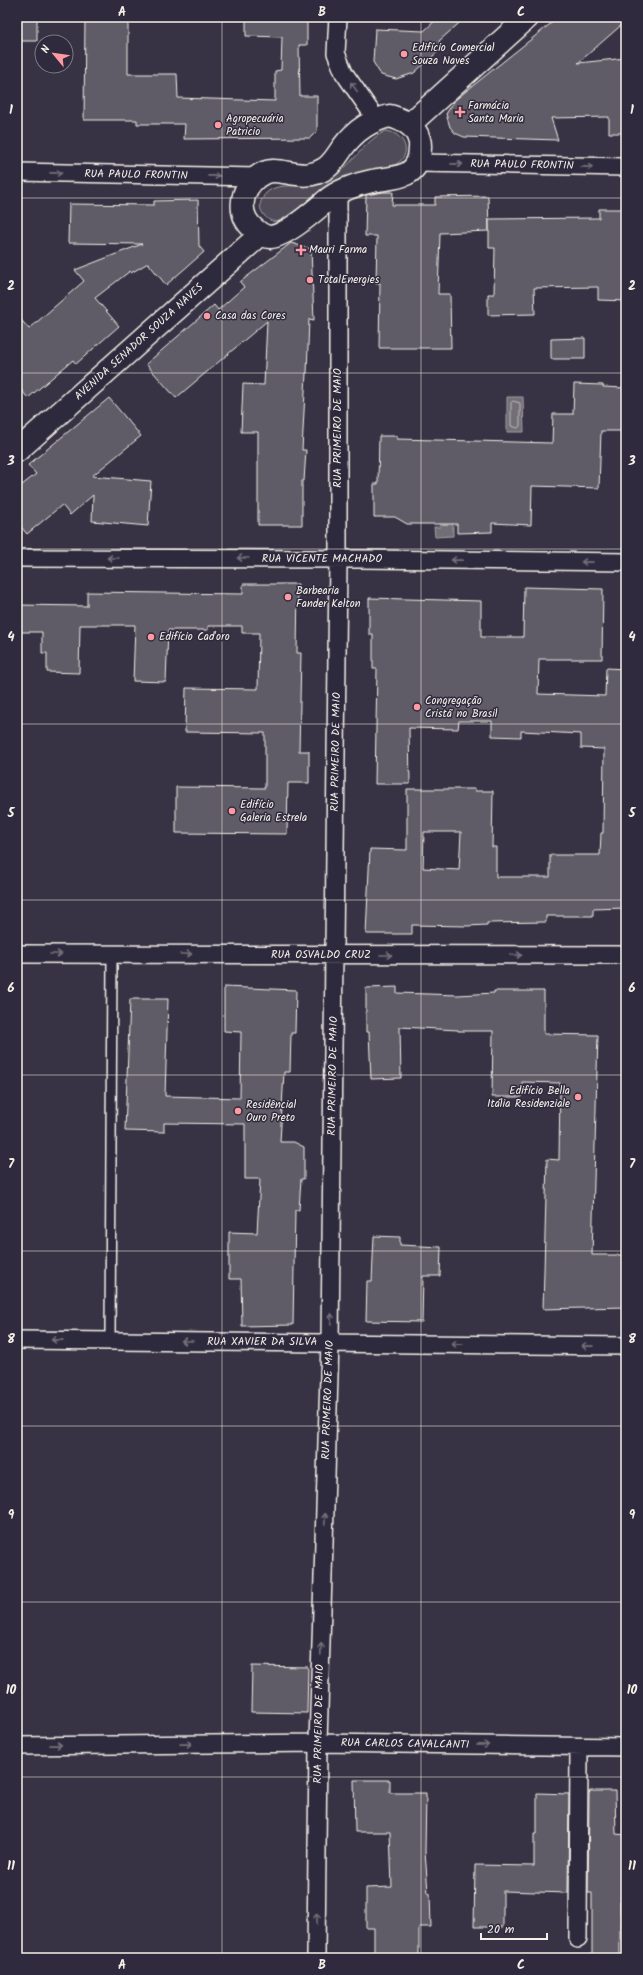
<svg xmlns="http://www.w3.org/2000/svg" width="643" height="1975" font-family="Kalam,sans-serif">
<style>
.green{fill:#504b59;stroke:#a29ea0}
.water{fill:#726e77;stroke:#a6a2a4}
.lines{fill:none;stroke-linecap:round;stroke-linejoin:round}
.shore{stroke:#c0bdbb;stroke-width:1}
.building{fill:#5f5c67;stroke:#f4f1e8;fill-rule:evenodd}
.lane-casing{stroke:#f4f1e8;stroke-width:12}
.street-casing{stroke:#f4f1e8;stroke-width:20}
.secondary-casing{stroke:#f4f1e8;stroke-width:25}
.lane{stroke:#2f2a3d;stroke-width:9}
.street{stroke:#2f2a3d;stroke-width:17}
.secondary{stroke:#2f2a3d;stroke-width:22}
.oneway{stroke:#747079}
.grid{fill:none;stroke:#f4f1e8;stroke-width:1;stroke-opacity:0.55}
.poi-dot{fill:#ff9aa2;stroke:#2f2a3d;stroke-width:1.5}
.labels{text-anchor:middle;dominant-baseline:central;stroke-width:3;stroke-linejoin:round;paint-order:stroke}
.poi-label{font-size:11px;fill:#f4f1e8;stroke:#2f2a3d;text-anchor:start}
.street-label{font-size:11px;fill:#f4f1e8;stroke:#2f2a3d}
.neatline{fill:none;stroke:#f4f1e8;stroke-width:1.5}
.grid-label{font-size:13px;text-anchor:middle;font-weight:bold;fill:#f4f1e8}
</style>
<rect width="100%" height="100%" fill="#373244"/>
<filter id="ink" filterUnits="userSpaceOnUse"><feTurbulence type="fractalNoise" baseFrequency=".025" numOctaves="2"/><feDisplacementMap in="SourceGraphic" scale="8" xChannelSelector="R" yChannelSelector="G"/><feConvolveMatrix kernelMatrix="1 2 1 2 8 2 1 2 1" color-interpolation-filters="sRGB"/></filter>
<g filter="url(#ink)">
<path class="green" d="M386,131C403,133 413,152 398,163C391,168 382,169 374,171C358,176 341,181 325,190C309,199 296,212 280,222C274,222 268,221 264,215C260,210 259,205 262,199C271,180 298,188 315,185C324,183 332,178 339,173C355,160 368,138 386,131Z"/>
<path class="water" d="M507,397H523L524,432H507Z
M440,513H453V536L435,537L434,527H440Z"/>
<g class="lines">
<path class="shore" d="M513,401L520,403V426L518,428L511,426V403Z"/>
</g>
<path class="building" d="M17,17H37V41H17Z
M85,17H128V74H177L178,98L275,101V71L281,70L282,37L246,36V17H307V45H299L300,96H317V131L310,138L184,139L185,124H137V120H84Z
M439,17H466L439,41L443,47L414,73L396,79L381,75L373,62L375,29L424,31Z
M559,17H626V21L578,63L626,58V133H609V117L551,118L558,140L464,137L455,133L450,127L446,114L455,100Z
M383,192H393L392,205H435V197L488,196L489,231L440,233L438,294H450L451,348H379L380,283H376L377,236H365L366,195Z
M198,200L199,246L204,252L166,285L148,263L131,273L130,271L95,298L119,326L76,364L73,360L28,398L17,385V315L29,329L84,281L75,270L142,244L68,243L69,204L154,205V201Z
M599,209H626V301L598,300V287L534,288L535,314L488,315V294H494L495,248H489V219L599,218Z
M291,243L311,249L314,320L309,319L307,373H306L302,450H306L304,481H302V525H258V432H241L243,384L264,385L267,321L176,398L146,364L214,305L218,310L244,287L240,282Z
M585,338V359H551V339Z
M574,384L603,385V387L626,388V431H601L599,488L532,486L531,525L492,523V532L457,533V524H407L395,517H374V484H378L379,436H397V439L552,443L553,414H573Z
M109,398L141,436L92,476L151,481L148,526L92,521L93,495L70,515L62,505L27,534L17,522V489L36,474L28,465Z
M243,584H298L297,653H301L299,751H309V783H288L287,834L176,833V787L265,788V733L185,732L186,688L258,689L259,633H242V626H208V630H168L166,682L133,681L135,625H80L79,673L47,672V653H42V632H17V605L87,606V592L243,594Z
M524,587L603,589L602,659H539L538,694L605,696L606,668L626,669V908L593,909V916H546V922L487,923V925L467,926L412,925V934H366L370,849L407,850V789H475V791H493L492,847H496V877H550V855H600L601,833H603L604,749L581,748V734L521,731V737L492,736V721H459L458,729L409,728L410,784H375L377,669H373V634H369V598L481,601V637H523ZM424,832H461L459,870L423,868Z
M224,987L296,990L295,1033H291L290,1072H284L280,1142H294L304,1147V1179H301L299,1210H295L293,1325L242,1326L241,1279H229V1232L257,1233L260,1179H245V1124L164,1123V1132L125,1131L130,999H168L165,1096L240,1098L241,1032L224,1031Z
M397,987V993L458,995L494,993V991H544V1034L598,1035L592,1255H626V1307L543,1309L547,1159L559,1160L560,1083L522,1082V1097H492L493,1031H458V1030L400,1027L401,1078L371,1079L369,1032H366V988Z
M374,1236L400,1237V1245L441,1247L440,1276H423L422,1322L366,1321L367,1281H372Z
M252,1666L308,1667L307,1713L251,1712Z
M354,1780H390V1793H426L425,1851L428,1893H430L431,1927H419V1958H374V1928H366V1888L392,1887L390,1832H355Z
M590,1791H615L616,1834L626,1835V1901H620V1958H592V1893H588L589,1794Z
M537,1793L569,1794L568,1893L503,1891V1927H474L475,1865L534,1866V1834H537Z"/>
<g class="lines">
<g class="lane-casing">
<path id="lane" d="M110,1341L112,954"/>
</g>
<g class="street-casing">
<path id="street" d="M338,17L336,53L344,73L376,119
M418,163L626,167
M17,172L256,177
M17,558L359,559L626,562
M17,954L626,955
M17,1340L626,1346
M17,1746L318,1743L626,1747
M578,1939L579,1747
M316,1958L318,1743L330,1342L338,559V194"/>
</g>
<g class="secondary-casing">
<path id="secondary" d="M390,116C403,120 415,125 419,139C421,144 420,151 419,157C414,180 390,177 372,181C357,184 337,191 326,201C313,212 286,236 270,237C264,237 258,232 254,229C237,215 240,190 257,177C278,160 299,186 326,168C334,162 338,154 343,147C355,131 371,120 390,116Z
M410,124L528,17
M17,451L261,234"/>
</g>
<use href="#lane" class="lane"/>
<use href="#street" class="street"/>
<use href="#secondary" class="secondary"/>
</g>
<defs><path id="oneway-shaft" d="M-6 0H5M1.5-3L5.5 0L1.5 3" fill="none" stroke-width="1.6" stroke-linecap="round" stroke-linejoin="round"/></defs>
<g class="oneway">
<use href="#oneway-shaft" transform="translate(354 87) rotate(-125)"/>
<use href="#oneway-shaft" transform="translate(457 164) rotate(1)"/>
<use href="#oneway-shaft" transform="translate(587 167) rotate(1)"/>
<use href="#oneway-shaft" transform="translate(56 173) rotate(1)"/>
<use href="#oneway-shaft" transform="translate(214 176) rotate(1)"/>
<use href="#oneway-shaft" transform="translate(113 558) rotate(-180)"/>
<use href="#oneway-shaft" transform="translate(243 558) rotate(-180)"/>
<use href="#oneway-shaft" transform="translate(457 560) rotate(-179)"/>
<use href="#oneway-shaft" transform="translate(587 562) rotate(-179)"/>
<use href="#oneway-shaft" transform="translate(56 954)"/>
<use href="#oneway-shaft" transform="translate(186 954)"/>
<use href="#oneway-shaft" transform="translate(386 955)"/>
<use href="#oneway-shaft" transform="translate(516 955)"/>
<use href="#oneway-shaft" transform="translate(331 1319) rotate(-89)"/>
<use href="#oneway-shaft" transform="translate(57 1340) rotate(-179)"/>
<use href="#oneway-shaft" transform="translate(187 1341) rotate(-180)"/>
<use href="#oneway-shaft" transform="translate(457 1344) rotate(-179)"/>
<use href="#oneway-shaft" transform="translate(587 1346) rotate(-179)"/>
<use href="#oneway-shaft" transform="translate(325 1519) rotate(-88)"/>
<use href="#oneway-shaft" transform="translate(321 1649) rotate(-88)"/>
<use href="#oneway-shaft" transform="translate(186 1744) rotate(-1)"/>
<use href="#oneway-shaft" transform="translate(56 1745) rotate(-1)"/>
<use href="#oneway-shaft" transform="translate(483 1745) rotate(1)"/>
<use href="#oneway-shaft" transform="translate(317 1919) rotate(-90)"/>
</g>
</g>
<path class="grid" d="M222,17V1958M421,17V1958M17,198H626M17,373H626M17,549H626M17,724H626M17,900H626M17,1075H626M17,1251H626M17,1426H626M17,1602H626M17,1777H626"/>
<g class="poi-dot">
<circle cx="404" cy="54" r="4"/>
<path d="M458 106h4v4h4v4h-4v4h-4v-4h-4v-4h4z"/>
<circle cx="218" cy="125" r="4"/>
<path d="M299 244h4v4h4v4h-4v4h-4v-4h-4v-4h4z"/>
<circle cx="310" cy="280" r="4"/>
<circle cx="207" cy="316" r="4"/>
<circle cx="288" cy="597" r="4"/>
<circle cx="151" cy="637" r="4"/>
<circle cx="417" cy="707" r="4"/>
<circle cx="232" cy="811" r="4"/>
<circle cx="578" cy="1097" r="4"/>
<circle cx="238" cy="1111" r="4"/>
</g>
<g class="labels">
<g class="poi-label">
<text x="412" y="48">Edifício Comercial<tspan x="412" dy="13">Souza Naves</tspan></text>
<text x="468" y="106">Farmácia<tspan x="468" dy="13">Santa Maria</tspan></text>
<text x="226" y="119">Agropecuária<tspan x="226" dy="13">Patricio</tspan></text>
<text x="309" y="250">Mauri Farma</text>
<text x="318" y="280">TotalEnergies</text>
<text x="215" y="316">Casa das Cores</text>
<text x="296" y="591">Barbearia<tspan x="296" dy="13">Fander Kelton</tspan></text>
<text x="159" y="637">Edifício Cad'oro</text>
<text x="425" y="701">Congregação<tspan x="425" dy="13">Cristã no Brasil</tspan></text>
<text x="240" y="805">Edifício<tspan x="240" dy="13">Galeria Estrela</tspan></text>
<text x="570" y="1091" text-anchor="end">Edifício Bella<tspan x="570" dy="13">Itália Residenziale</tspan></text>
<text x="246" y="1105">Residêncial<tspan x="246" dy="13">Ouro Preto</tspan></text>
</g>
<g class="street-label">
<text transform="translate(522 165) rotate(1)">RUA PAULO FRONTIN</text>
<text transform="translate(136 175) rotate(1)">RUA PAULO FRONTIN</text>
<text transform="translate(139 342) rotate(-42)">AVENIDA SENADOR SOUZA NAVES</text>
<text transform="translate(338 428) rotate(-90)">RUA PRIMEIRO DE MAIO</text>
<text x="322" y="559">RUA VICENTE MACHADO</text>
<text transform="translate(336 752) rotate(-89)">RUA PRIMEIRO DE MAIO</text>
<text x="321" y="955">RUA OSVALDO CRUZ</text>
<text transform="translate(333 1076) rotate(-89)">RUA PRIMEIRO DE MAIO</text>
<text x="262" y="1342">RUA XAVIER DA SILVA</text>
<text transform="translate(328 1400) rotate(-88)">RUA PRIMEIRO DE MAIO</text>
<text transform="translate(319 1724) rotate(-89)">RUA PRIMEIRO DE MAIO</text>
<text transform="translate(405 1744) rotate(1)">RUA CARLOS CAVALCANTI</text>
</g>
</g>
<rect width="643" height="1975" fill="none" stroke="#2f2a3d" stroke-width="44"/>
<g transform="translate(54 54) rotate(299)"><circle r="19" fill="#2f2a3d" stroke="#7e7a81"/>
<path d="M0-3L7 15L0 10L-7 15Z" fill="#ff9aa2"/>
<text y="-6" font-size="11" font-weight="bold" text-anchor="middle" fill="#f4f1e8">N</text>
</g>
<path d="M481 1933v6h66v-6" fill="none" stroke="#f4f1e8" stroke-width="2"/>
<text x="487" y="1933" font-size="12" fill="#f4f1e8" stroke="#2f2a3d" stroke-width="3" paint-order="stroke">20 m</text>
<rect x="22" y="22" width="599" height="1931" class="neatline"/>
<g class="grid-label">
<text x="122" y="16">A</text>
<text x="322" y="16">B</text>
<text x="521" y="16">C</text>
<text x="11" y="114">1</text>
<text x="632" y="114">1</text>
<text x="11" y="290">2</text>
<text x="632" y="290">2</text>
<text x="11" y="465">3</text>
<text x="632" y="465">3</text>
<text x="11" y="641">4</text>
<text x="632" y="641">4</text>
<text x="11" y="817">5</text>
<text x="632" y="817">5</text>
<text x="11" y="992">6</text>
<text x="632" y="992">6</text>
<text x="11" y="1168">7</text>
<text x="632" y="1168">7</text>
<text x="11" y="1343">8</text>
<text x="632" y="1343">8</text>
<text x="11" y="1519">9</text>
<text x="632" y="1519">9</text>
<text x="11" y="1694">10</text>
<text x="632" y="1694">10</text>
<text x="11" y="1870">11</text>
<text x="632" y="1870">11</text>
<text x="122" y="1969">A</text>
<text x="322" y="1969">B</text>
<text x="521" y="1969">C</text>
</g>
</svg>
